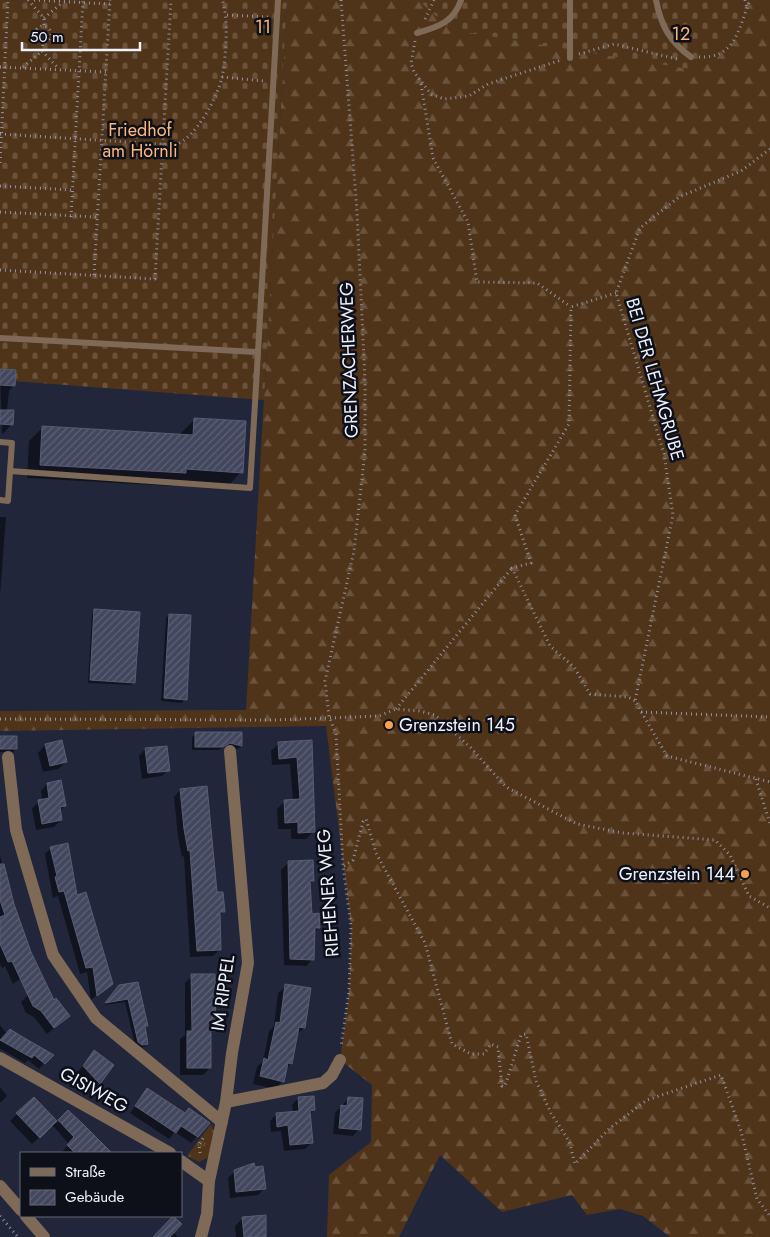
<svg xmlns="http://www.w3.org/2000/svg" width="770" height="1237" font-family="Jost,sans-serif">
<style>
.forest{fill:url(#forest-firs)}
.cemetery{fill:url(#cemetery-stones)}
.park{fill:url(#park-tufts)}
.shadow{fill:#0007}
.building{fill:url(#building-hatch);stroke:#575d75}
.lines{fill:none;stroke-linecap:round;stroke-linejoin:round}
.path{stroke:#9094a4;stroke-width:3;stroke-dasharray:1 4;stroke-linecap:butt}
.service{stroke:#7f6a58;stroke-width:6}
.minor{stroke:#7f6a58;stroke-width:12}
.poi-dot{fill:#f8a14a;stroke:#0d0f19;stroke-width:2}
.labels{text-anchor:middle;dominant-baseline:central;stroke-width:5;stroke-linejoin:round;paint-order:stroke}
.park-label{font-size:18px;fill:#feb778;stroke:#0d0f19}
.street-label{font-size:18px;fill:#eff2fd;stroke:#0d0f19}
.poi-label{font-size:18px;fill:#eff2fd;stroke:#0d0f19;text-anchor:start}
</style>
<defs>
<pattern id="forest-firs" width="22" height="20" patternUnits="userSpaceOnUse" patternTransform="scale(1.25)"><rect width="22" height="20" fill="#503419"/><path d="M5 1l3.5 6h-7zM16 11l3.5 6h-7z" fill="#6a523b"/></pattern>
<pattern id="cemetery-stones" width="16" height="16" patternUnits="userSpaceOnUse" patternTransform="scale(1.25)"><rect width="16" height="16" fill="#503419"/><path d="M2 7V4a2 2 0 0 1 4 0v3zM10 15v-3a2 2 0 0 1 4 0v3z" fill="#6a523b"/></pattern>
<pattern id="park-tufts" width="24" height="20" patternUnits="userSpaceOnUse" patternTransform="scale(1.25)"><rect width="24" height="20" fill="#503419"/><path d="M3 7l-1-3M5 7V3M7 7l1-3M15 17l-1-3M17 17v-4M19 17l1-3" fill="none" stroke="#6a523b"/></pattern>
<pattern id="building-hatch" width="6" height="6" patternUnits="userSpaceOnUse" patternTransform="scale(1.25)"><rect width="6" height="6" fill="#42475e"/><path d="M-1 1l2-2M0 6l6-6M5 7l2-2" fill="none" stroke="#5e6276"/></pattern>
</defs>
<rect width="100%" height="100%" fill="#21263b"/>
<path class="forest" d="M287,0H770V1237H670L643,1216L620,1209L587,1215L572,1195L502,1212L440,1155L399,1237H327L329,1175L371,1142L372,1085L340,1060L349,990L351,926L326,726L0,731V711L246,710Z"/>
<path class="cemetery" d="M0,0H287L264,400L0,380Z
M418,0H739L744,15L695,70L452,30Z"/>
<path class="park" d="M211,1124L214,1131L209,1157L199,1162L187,1156Z"/>
<path class="shadow" d="M0,370L14,385L9,391L7,411L12,424L2,435Z
M195,419L241,472L228,486L175,483L171,486L27,478L29,441L42,428L181,436V433Z
M0,517H6L0,596Z
M95,610L134,682L131,685L88,683L92,614Z
M169,615L185,699L182,703L161,701L166,618Z
M241,733V746L238,749L226,746L219,750H192V737L195,734Z
M0,737L16,748L13,752H0Z
M61,741L66,762L58,769L43,772L38,753L45,745Z
M310,741L314,831L306,839H291V829H278L277,809L284,802L293,801L290,764L272,765L271,751L278,744Z
M145,749L168,770L162,776L142,779L139,756Z
M47,784L65,806L60,811L61,820L54,827L36,830L32,808L42,800L41,791Z
M180,790L223,912L219,916L220,950L213,956L190,957L184,856L182,857L178,837L174,797Z
M51,848L76,896L111,984L91,1000L87,972L80,974L58,896L53,898L45,854Z
M0,855L30,972L13,984L5,966L2,968L0,963Z
M288,863L313,881L309,884L311,915L319,928L314,933L313,959L306,966L284,965L281,870Z
M192,976L214,1030L210,1035V1068L203,1075H180V1039L185,1035V983Z
M43,981L53,1002L66,1018L47,1034L34,1017L26,1013L21,1002Z
M120,986L146,1025L144,1027L147,1044L144,1047L138,1048L135,1045L125,1002L104,1005Z
M286,986L304,1028L296,1035L291,1064L285,1069L283,1081L275,1089L253,1084L257,1067L263,1061L269,1031L274,1026L278,993Z
M0,1025L7,1034L52,1055L39,1069L28,1060L25,1063L1,1049L0,1050Z
M94,1052L99,1083L92,1090L76,1074Z
M0,1087L7,1096L0,1103Z
M147,1090L197,1136L191,1143L175,1132L169,1139L130,1113Z
M33,1098L57,1123L68,1112L99,1142L88,1153H63L62,1152L69,1144L52,1125L32,1144L10,1121Z
M298,1098L314,1110L309,1115L312,1142L305,1149L284,1151L281,1131L271,1132L270,1121L276,1115L293,1113L292,1105Z
M349,1098L359,1129L353,1136L333,1134L335,1113Z
M235,1171L264,1189L258,1195L230,1198L228,1178Z
M242,1219L264,1237H236L235,1226Z
M173,1232L178,1237H155Z"/>
<path class="building" d="M0,369L16,370L15,386L0,385Z
M0,410H14L13,425L0,424Z
M194,418L246,421L243,473L186,469V473L40,465L42,426L193,435Z
M94,609L140,612L135,683L90,680Z
M169,614L191,615L187,700L164,698Z
M195,732H242V746L230,743L223,747H195Z
M0,736H17V749H0Z
M62,740L67,762L50,766L45,744Z
M312,740L315,832L298,833V822L285,823L284,800L300,799L297,757L279,759L278,742Z
M167,746L170,771L148,773L145,748Z
M61,780L66,806L60,807L62,820L42,824L38,800L49,798L47,783Z
M207,786L217,892H223L225,912H220L221,950L197,951L190,850L188,851L184,829L180,789Z
M68,843L77,895L86,892L113,984L97,996L93,967L86,968L64,891L59,892L55,877L57,876L50,847Z
M313,860L314,881H310L312,914L319,913L320,928H315L314,960L290,959L288,861Z
M0,864H4L14,904L31,952L54,1000L56,998L70,1016L54,1028L41,1011L33,1006L12,961L8,962L0,944V917L5,915L0,900Z
M191,974H215L216,1031H211V1068H187V1031H192Z
M138,982L148,1026H145L148,1044L142,1045L138,1042L128,999L105,1003L119,985Z
M285,984L311,988L305,1028L299,1027L292,1064L288,1063L284,1082L260,1076L264,1058L268,1060L276,1022L280,1023Z
M10,1029L21,1036L54,1055L45,1064L34,1055L32,1058L0,1040Z
M94,1050L114,1065L100,1084L83,1066Z
M147,1088L185,1113L189,1108L210,1123L198,1137L181,1126L176,1133L135,1106Z
M314,1096L315,1110L310,1111L313,1143L290,1145L288,1125L277,1127L276,1113L299,1111L298,1097Z
M34,1097L57,1121L40,1138L16,1113Z
M348,1097L363,1098L361,1130L339,1128L341,1105L347,1106Z
M68,1110L84,1125L112,1153H75L67,1145L74,1137L58,1120Z
M254,1163L255,1167L263,1166L266,1189L236,1192L234,1170Z
M266,1215V1237H244L242,1217Z
M173,1216L182,1224L170,1237H153Z"/>
<g class="lines">
<path class="path" d="M28,0L44,18V26
M34,0L110,4
M341,0L357,212L365,381V451L354,551L325,681L329,716L336,734L343,866L351,926L349,990L341,1047
M745,0L747,8
M227,15L268,17
M44,18L63,2
M425,19L434,0
M35 34a8 8 0 1 1 16 0a8 8 0 1 1-16 0Z
M415,41L411,63L414,72L431,94L444,99L469,96L488,84L561,60
M42,51L59,69
M579,54L614,44L677,59
M699,57C736,59 739,27 750,0
M0,67L106,72
M23,67L42,51L43,42
M222,77L264,81
M421,84L433,158L468,222L477,282L537,283L571,307
M0,134L175,145C195,139 218,97 222,77C226,60 229,14 222,0
M770,149L741,171L679,197L640,228L616,293L664,454L673,515L635,701L667,756L770,782
M0,163L8,0
M0,186L72,190
M0,212L97,217
M71,217L83,0
M0,270L155,279L171,0
M94,275L110,0
M616,293L571,307L569,424L515,515L531,563L512,568L550,646L574,667L590,694L628,697L635,701
M396,709L512,568
M641,712L770,717
M0,719L274,720L379,716L396,709L419,711L435,715L471,748L506,787L577,824L623,833L715,840L730,855L749,896L770,908
M756,779L770,824
M344,866L353,860L363,822L366,819L376,853L425,943L452,1044L471,1054H484L491,1044L498,1047L502,1086H505L521,1035L526,1034L536,1081L551,1113L569,1141L575,1164L610,1128L647,1100L721,1075L741,1131L757,1199L770,1216
M200,1153L199,1144L203,1138
M0,1216L18,1237"/>
<path class="service" d="M570,0V58
M656,0C661,26 670,42 691,57
M417,33C438,27 454,22 461,0
M0,338L258,352L278,0
M0,442L12,443L10,471L250,488L258,352
M0,500L8,501L10,471"/>
<path class="minor" d="M8,757L16,830L53,955L96,1018L222,1122
M0,1058L170,1153
M226,1102L323,1083L332,1075L340,1060
M181,1161L209,1181
M0,1186L21,1210
M26,1216L44,1237
M201,1237L207,1214L209,1181L226,1102L232,1053L248,963L230,751"/>
</g>
<g class="poi-dot">
<circle cx="389" cy="725" r="5"/>
<circle cx="745" cy="874" r="5"/>
</g>
<g class="labels">
<g class="park-label">
<text x="263" y="27">11</text>
<text x="681" y="34">12</text>
<text x="140" y="130">Friedhof<tspan x="140" dy="21">am Hörnli</tspan></text>
</g>
<g class="street-label">
<text transform="translate(349 360) rotate(-92)">GRENZACHERWEG</text>
<text transform="translate(655 379) rotate(74)">BEI DER LEHMGRUBE</text>
<text transform="translate(328 893) rotate(-94)">RIEHENER WEG</text>
<text transform="translate(223 993) rotate(-82)">IM RIPPEL</text>
<text transform="translate(94 1090) rotate(29)">GISIWEG</text>
</g>
<g class="poi-label">
<text x="399" y="725">Grenzstein 145</text>
<text x="735" y="874" text-anchor="end">Grenzstein 144</text>
</g>
</g>
<rect x="20" y="1152" width="162" height="65" fill="#0d0f19" stroke="#676a74"/>
<rect x="30" y="1168" width="25" height="8" fill="#7f6a58" stroke="#676a74"/>
<text x="65" y="1177" font-size="15" fill="#eff2fd">Straße</text>
<rect x="30" y="1190" width="25" height="15" fill="url(#building-hatch)" stroke="#676a74"/>
<text x="65" y="1202" font-size="15" fill="#eff2fd">Gebäude</text>
<path d="M22 42v8h118v-8" fill="none" stroke="#eff2fd" stroke-width="2.5"/>
<text x="30" y="42" font-size="15" fill="#eff2fd" stroke="#0d0f19" stroke-width="4" paint-order="stroke">50 m</text>
</svg>
